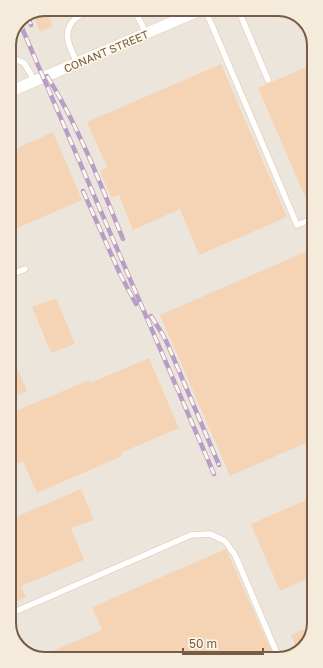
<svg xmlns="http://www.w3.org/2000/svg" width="323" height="668" font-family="'Golos Text',sans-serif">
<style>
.industrial{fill:#ece5dc}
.building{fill:#f5d4b6}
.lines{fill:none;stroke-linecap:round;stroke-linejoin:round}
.lane-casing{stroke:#e2d1bb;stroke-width:7}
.street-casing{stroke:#e2d1bb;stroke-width:12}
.lane{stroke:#fff;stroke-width:5.5}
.street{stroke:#fff;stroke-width:11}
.rail-casing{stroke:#b89ec7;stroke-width:4.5}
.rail{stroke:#fff8e8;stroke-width:3;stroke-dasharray:9;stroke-linecap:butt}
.labels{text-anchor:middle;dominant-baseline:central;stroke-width:3;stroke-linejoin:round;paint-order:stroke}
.street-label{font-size:11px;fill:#765b46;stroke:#fff8e8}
.rim{fill:none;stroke:#765b46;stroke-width:2}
</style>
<rect width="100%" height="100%" fill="#fef5e0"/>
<path class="industrial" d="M45,9H280L300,16L311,31L314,623L308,643L292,656L43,659L23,652L12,637L9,43L20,19Z"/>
<path class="building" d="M46,9L53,26L40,32L32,14Z
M221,64L287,217L199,255L180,209L133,230L119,195L111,198L100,171L107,167L87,122Z
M311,65L312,211H311L258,88Z
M53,132L82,200L10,231V151Z
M312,249L313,440L230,476L160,315Z
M56,298L75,344L51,353L32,307Z
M10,352L27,391L11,398Z
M149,358L179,428L121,453L122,456L37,493L23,461L11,466V413L89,380L90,383Z
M81,489L94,520L71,528L84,560L21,586L26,597L12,604L11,519Z
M313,497L314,576L280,591L251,524Z
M226,549L274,657L43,659L38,657L102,630L92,607Z
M313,625L308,643L298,651L291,635Z"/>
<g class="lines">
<g class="lane-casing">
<path id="lane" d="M134,9L146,33
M205,9L297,225L312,219
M238,9L268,80
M9,62L15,59L24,63L35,81
M77,63C70,47 60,32 76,18C81,14 88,12 93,9
M9,115L12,122L9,126
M10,275L25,269
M12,613L191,535L210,534L225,541L235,555L278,656"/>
</g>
<g class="street-casing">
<path id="street" d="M9,92L203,9"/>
</g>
<use href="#lane" class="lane"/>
<use href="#street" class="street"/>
<g class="rail-casing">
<path id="rail" d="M27,16L31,25
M19,21L214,474
M47,76C79,127 100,183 123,239
M83,191L120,274L136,304
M151,316L163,335L168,345L219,465"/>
</g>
<use href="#rail" class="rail"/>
</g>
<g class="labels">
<g class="street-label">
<text transform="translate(106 51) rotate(-23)">CONANT STREET</text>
</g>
</g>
<path d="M0 0H323V668H0ZM45 16H278A29 29 0 0 1 307 45V623A29 29 0 0 1 278 652H45A29 29 0 0 1 16 623V45A29 29 0 0 1 45 16Z" fill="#f4ebdb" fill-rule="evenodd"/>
<path class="rim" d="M45 16H278A29 29 0 0 1 307 45V623A29 29 0 0 1 278 652H45A29 29 0 0 1 16 623V45A29 29 0 0 1 45 16Z"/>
<path d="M183 648v6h80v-6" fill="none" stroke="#765b46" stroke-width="2"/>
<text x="189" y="648" font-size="12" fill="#765b46" stroke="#fff8e8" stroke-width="3" paint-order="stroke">50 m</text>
</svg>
